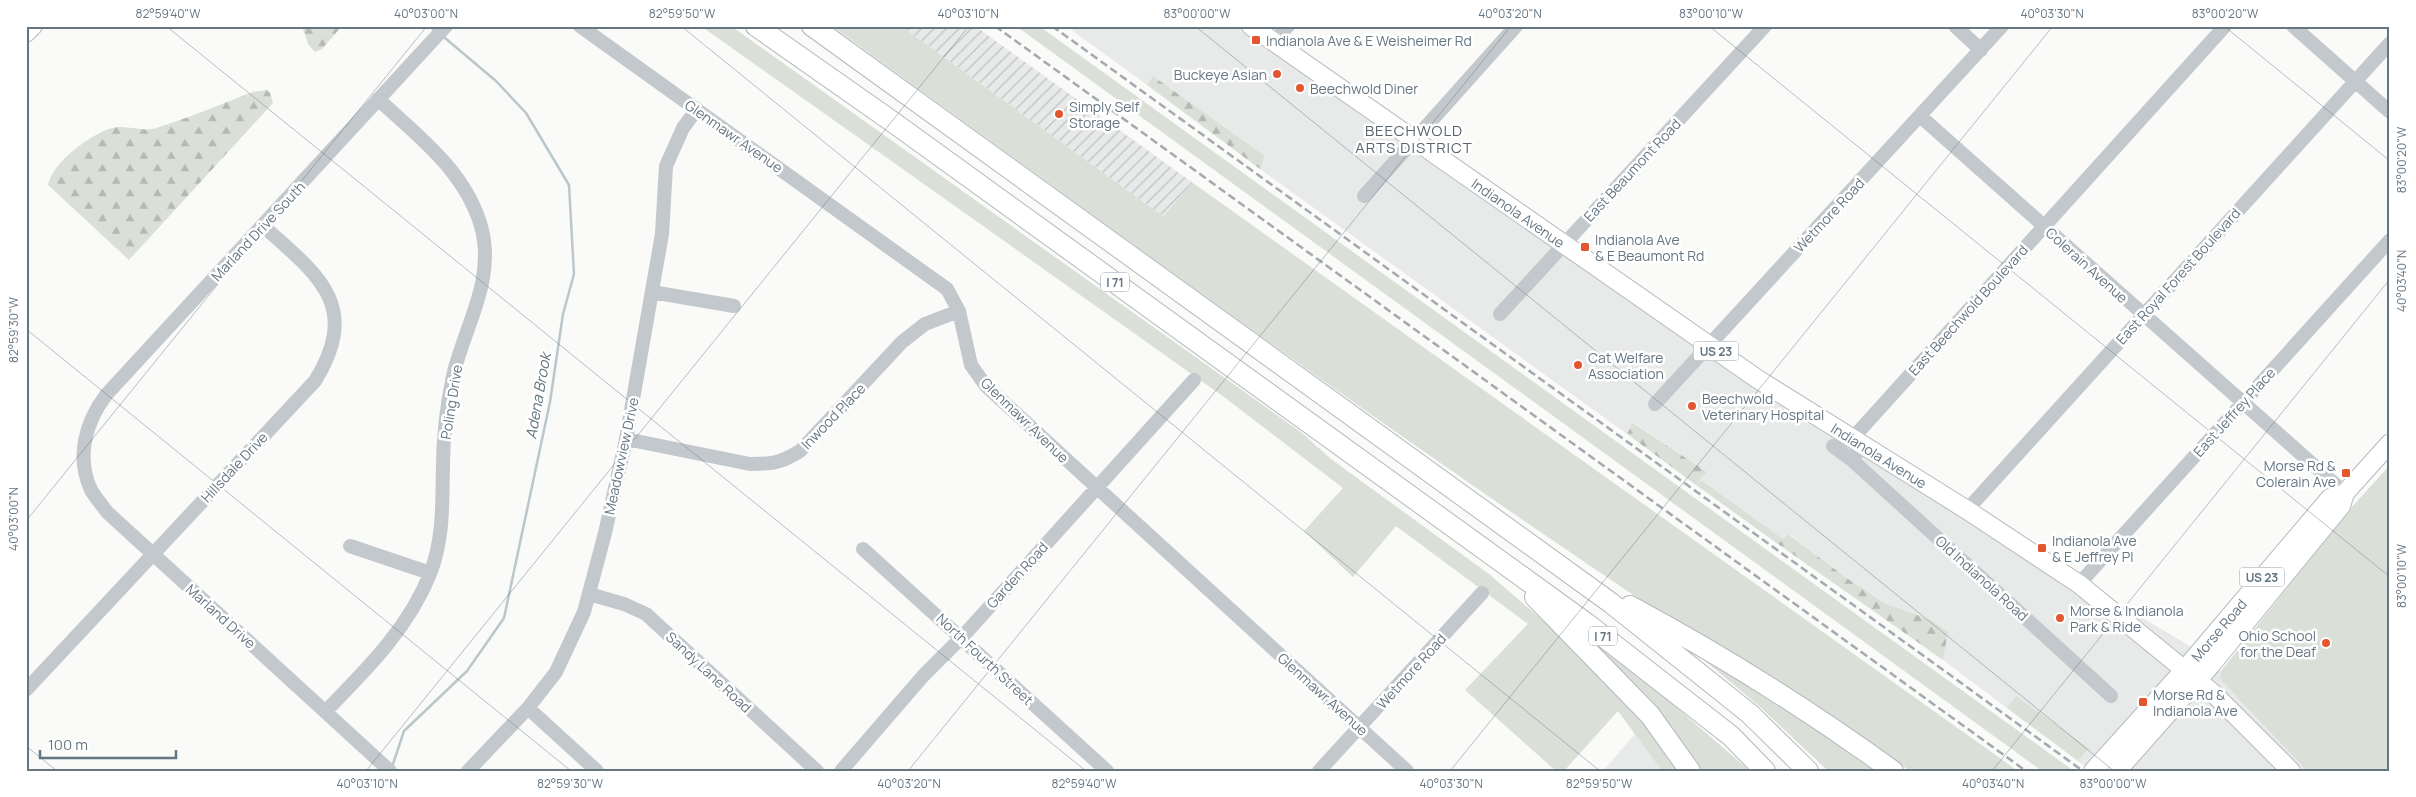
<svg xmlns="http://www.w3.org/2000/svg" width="2416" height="797" font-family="Manrope,sans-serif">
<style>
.built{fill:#e8e9e9}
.industrial{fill:url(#industrial-furrows)}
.grass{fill:#dadfd7}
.forest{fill:url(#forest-firs)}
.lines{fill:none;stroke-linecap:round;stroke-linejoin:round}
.stream{stroke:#bbc7cb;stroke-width:2.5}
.major-casing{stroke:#b5babe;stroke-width:20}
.highway-casing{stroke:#b4b9bd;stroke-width:22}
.minor{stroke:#c3c8cc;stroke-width:14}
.major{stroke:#fff;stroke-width:18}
.highway{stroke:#fff;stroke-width:20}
.rail{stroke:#a2aab0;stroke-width:2.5;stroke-dasharray:8 4;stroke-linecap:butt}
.ticks{fill:none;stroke:#657683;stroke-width:1;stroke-opacity:0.45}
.poi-dot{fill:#e4572e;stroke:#fff;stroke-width:2}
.labels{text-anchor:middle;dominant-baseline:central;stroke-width:5;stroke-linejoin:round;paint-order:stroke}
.shield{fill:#fff;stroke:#939fa8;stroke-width:1}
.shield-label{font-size:12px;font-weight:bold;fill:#657683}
.poi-label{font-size:14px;fill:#657683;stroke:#fff;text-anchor:start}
.street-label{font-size:14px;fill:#657683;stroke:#fff}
.neighbourhood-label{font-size:15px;letter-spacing:1px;fill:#57646e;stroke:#fff}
.water-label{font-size:15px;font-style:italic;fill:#60757c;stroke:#fff}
.neatline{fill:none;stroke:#657683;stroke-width:2}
.ticks-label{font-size:12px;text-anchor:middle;fill:#657683}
</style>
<defs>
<pattern id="industrial-furrows" width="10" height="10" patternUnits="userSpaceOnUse" patternTransform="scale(1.25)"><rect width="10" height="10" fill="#e8e9e9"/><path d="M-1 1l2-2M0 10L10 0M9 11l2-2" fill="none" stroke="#c0c1c2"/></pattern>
<pattern id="forest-firs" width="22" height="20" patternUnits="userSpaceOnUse" patternTransform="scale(1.25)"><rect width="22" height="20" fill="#dadfd7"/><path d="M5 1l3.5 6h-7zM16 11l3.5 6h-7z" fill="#b4b9b4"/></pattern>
</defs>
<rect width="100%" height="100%" fill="#fafaf8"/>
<path class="built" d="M1066,26H1252L1709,344L2088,586L2190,646L2221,671L2220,679L2307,771H2091L2078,761L2088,747L2016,697L2007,708L1943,660L1948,632L1931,620L1884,603L1848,579L1789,534L1783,539L1701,480L1707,472L1634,423L1627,434L1260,169L1265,156L1153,76L1147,85Z
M1635,734L1662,771H1603Z"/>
<path class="industrial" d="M901,26H975L1193,183L1163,216Z"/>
<path class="grass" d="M701,26H731L1302,433L1331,459L1489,574L1557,633L1653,729L1683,771H1662L1618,711L1564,771H1556L1465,690L1528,624L1396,526L1353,577L1304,531L1343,488L1224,397Z
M832,26H901L1163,216L1193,183L2018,771H1910L1880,750C1806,704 1730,660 1657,611C1377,424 1105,224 832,26Z
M1016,26H1039L2074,771H2042Z
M2390,465V771H2307L2220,679L2221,671L2349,510Z
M1701,480L1783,539L1778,544L1696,485Z
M1580,633L1654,688L1750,771H1700Z
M1698,655L1887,771H1828L1758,705Z
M2016,696L2089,748L2078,761L2007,708Z"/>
<path class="forest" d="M302,26H342L322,49L315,52L308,44Z
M1153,76L1265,156L1260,169L1147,85Z
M267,90L270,93L273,103L129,260L48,185C52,162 96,129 118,127C131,126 145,132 156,128C189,118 221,104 253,92Z
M1633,423L1707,472L1696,485L1627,434Z
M1788,534L1848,579L1884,603L1931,620L1948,632L1943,660L1778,544Z"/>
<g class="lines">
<path class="stream" d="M429,26L433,29
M393,764L404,731L467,671L504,618L550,402L563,314L574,274L569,185L526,113L496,81L445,38"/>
<g class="major-casing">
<g id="major">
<path id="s1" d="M1251,26L1756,378L1967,510L2079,584L2214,694L2291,771"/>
<path d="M26,33L33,26"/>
<path id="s2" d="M2093,771L2185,669L2330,498L2345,493"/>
<path d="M2117,771L2211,665L2341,506L2345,493L2390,443"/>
</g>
</g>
<g class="highway-casing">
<path id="highway" d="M756,26L890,120L1586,623L1731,736L1765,771
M812,26L1611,603L1750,714L1808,771
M1535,597L1650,715L1690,771
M1630,606C1721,655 1809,710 1893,771"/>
</g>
<path class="minor" d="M580,26L947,289L959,311L971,365L986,386L1407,771
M1955,26L1981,50
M2293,26L2390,112
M1274,41L1288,26
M1920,116L2345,493
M1364,196L1516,26
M652,292L734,306
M1500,314L1765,26
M1655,404L2002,26
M626,439L750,464C772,464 781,463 800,451L902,342L925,324L959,311
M1852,439L2225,26
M1862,445L1852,460L2111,696
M1833,446L1852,460
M1967,510L2390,43
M350,546L430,573
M863,549L1107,771
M2079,584L2390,240
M589,594L624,604L646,614L817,771
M26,690L315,381C362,305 317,274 263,226
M528,708L597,771
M326,711C366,670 408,629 430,574C444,538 442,503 443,466C443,436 447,405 453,376C465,325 496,280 481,226C465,171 419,137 378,99
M390,771L107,512C102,505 95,497 91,490C76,457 85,423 106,395L446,26
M468,771L528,708L556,672L584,612L605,533L626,439L662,234L666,166L683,128L697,109
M841,771L923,676L964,635L1194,380
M1319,771L1482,593"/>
<use href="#major" class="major"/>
<use href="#highway" class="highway"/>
<path class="rail" d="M995,26L2026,771
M1052,26L2083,771"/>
</g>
<path class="ticks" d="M166,26L1086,771M681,26L1600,771M1195,26L2114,771M1709,26L2390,577M2224,26L2390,161M26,329L571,771M26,521L427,26M26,746L57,771M366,771L969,26M908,771L1511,26M1450,771L2053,26M1992,771L2390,279"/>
<g class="poi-dot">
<rect x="1251" y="35" width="10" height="10" rx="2.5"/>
<circle cx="1277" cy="74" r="5"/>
<circle cx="1300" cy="88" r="5"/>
<circle cx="1059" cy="114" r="5"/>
<rect x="1580" y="242" width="10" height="10" rx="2.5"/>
<circle cx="1578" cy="365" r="5"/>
<circle cx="1692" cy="406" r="5"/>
<rect x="2341" y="468" width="10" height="10" rx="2.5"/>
<rect x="2037" y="543" width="10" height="10" rx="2.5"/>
<circle cx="2060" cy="618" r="5"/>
<circle cx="2326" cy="643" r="5"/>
<rect x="2138" y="697" width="10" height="10" rx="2.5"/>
</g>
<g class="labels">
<g class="shield">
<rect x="1101" y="272.5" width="28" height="19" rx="4"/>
<rect x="1693.5" y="341.5" width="45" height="19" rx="4"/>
<rect x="2239.5" y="567.5" width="45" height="19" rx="4"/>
<rect x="1589" y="626.5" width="28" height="19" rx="4"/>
</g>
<g class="shield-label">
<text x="1115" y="282">I 71</text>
<text x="1716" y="351">US 23</text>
<text x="2262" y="577">US 23</text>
<text x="1603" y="636">I 71</text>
</g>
<g class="poi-label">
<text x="1266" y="40">Indianola Ave &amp; E Weisheimer Rd</text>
<text x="1267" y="74" text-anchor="end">Buckeye Asian</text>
<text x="1310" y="88">Beechwold Diner</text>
<text x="1069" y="106">Simply Self<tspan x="1069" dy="16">Storage</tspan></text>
<text x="1595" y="239">Indianola Ave<tspan x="1595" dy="16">&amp; E Beaumont Rd</tspan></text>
<text x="1588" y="357">Cat Welfare<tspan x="1588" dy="16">Association</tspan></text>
<text x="1702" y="398">Beechwold<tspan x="1702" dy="16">Veterinary Hospital</tspan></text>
<text x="2336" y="465" text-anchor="end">Morse Rd &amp;<tspan x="2336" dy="16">Colerain Ave</tspan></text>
<text x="2052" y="540">Indianola Ave<tspan x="2052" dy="16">&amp; E Jeffrey Pl</tspan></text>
<text x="2070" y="610">Morse &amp; Indianola<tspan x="2070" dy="16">Park &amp; Ride</tspan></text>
<text x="2316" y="635" text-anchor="end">Ohio School<tspan x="2316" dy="16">for the Deaf</tspan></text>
<text x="2153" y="694">Morse Rd &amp;<tspan x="2153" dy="16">Indianola Ave</tspan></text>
</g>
<g class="street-label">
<text transform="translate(734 136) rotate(35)">Glenmawr Avenue</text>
<text transform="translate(1632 170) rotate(-47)">East Beaumont Road</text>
<text stroke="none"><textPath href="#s1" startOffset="326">Indianola Avenue</textPath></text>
<text transform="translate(1829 215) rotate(-47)">Wetmore Road</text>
<text transform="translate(258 231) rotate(-47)">Marland Drive South</text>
<text transform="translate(2087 265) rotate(42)">Colerain Avenue</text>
<text transform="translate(2178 276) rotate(-48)">East Royal Forest Boulevard</text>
<text transform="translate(1968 310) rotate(-48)">East Beechwold Boulevard</text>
<text transform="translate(451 402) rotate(-81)">Poling Drive</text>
<text transform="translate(2234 412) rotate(-48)">East Jeffrey Place</text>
<text transform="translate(833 416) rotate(-46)">Inwood Place</text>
<text transform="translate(1025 420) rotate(44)">Glenmawr Avenue</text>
<text stroke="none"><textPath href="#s1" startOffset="761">Indianola Avenue</textPath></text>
<text transform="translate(621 456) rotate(-78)">Meadowview Drive</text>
<text transform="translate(234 467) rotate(-47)">Hillsdale Drive</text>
<text transform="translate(1017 575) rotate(-48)">Garden Road</text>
<text transform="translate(1982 578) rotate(42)">Old Indianola Road</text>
<text transform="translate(221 616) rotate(42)">Marland Drive</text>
<text stroke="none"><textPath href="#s2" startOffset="189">Morse Road</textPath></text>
<text transform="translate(985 659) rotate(43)">North Fourth Street</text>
<text transform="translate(1411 671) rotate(-48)">Wetmore Road</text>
<text transform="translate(709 672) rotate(43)">Sandy Lane Road</text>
<text transform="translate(1323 694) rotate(42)">Glenmawr Avenue</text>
</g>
<g class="neighbourhood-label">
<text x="1414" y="130">BEECHWOLD<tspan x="1414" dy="17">ARTS DISTRICT</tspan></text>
</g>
<g class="water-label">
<text transform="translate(538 396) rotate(-80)">Adena Brook</text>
</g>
</g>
<rect width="2416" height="797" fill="none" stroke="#ffffff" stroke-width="55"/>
<path d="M40 750v8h136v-8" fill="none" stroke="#657683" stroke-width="2.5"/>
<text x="48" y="750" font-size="15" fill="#657683" stroke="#ffffff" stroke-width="4" paint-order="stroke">100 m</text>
<rect x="28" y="28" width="2360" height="742" class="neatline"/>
<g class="ticks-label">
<text x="168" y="18">82°59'40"W</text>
<text x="426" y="18">40°03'00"N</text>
<text x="682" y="18">82°59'50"W</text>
<text x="968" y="18">40°03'10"N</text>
<text x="1197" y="18">83°00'00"W</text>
<text x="1510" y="18">40°03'20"N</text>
<text x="1711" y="18">83°00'10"W</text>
<text x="2052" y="18">40°03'30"N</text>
<text x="2225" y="18">83°00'20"W</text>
<text transform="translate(2402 160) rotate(-90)" y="4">83°00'20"W</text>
<text transform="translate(2402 281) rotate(-90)" y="4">40°03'40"N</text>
<text transform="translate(14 330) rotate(-90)" y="4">82°59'30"W</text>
<text transform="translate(14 519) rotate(-90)" y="4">40°03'00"N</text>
<text transform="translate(2402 576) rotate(-90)" y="4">83°00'10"W</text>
<text x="367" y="788">40°03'10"N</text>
<text x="570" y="788">82°59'30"W</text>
<text x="909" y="788">40°03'20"N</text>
<text x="1084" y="788">82°59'40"W</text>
<text x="1451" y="788">40°03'30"N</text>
<text x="1599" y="788">82°59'50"W</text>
<text x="1993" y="788">40°03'40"N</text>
<text x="2113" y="788">83°00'00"W</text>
</g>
</svg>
